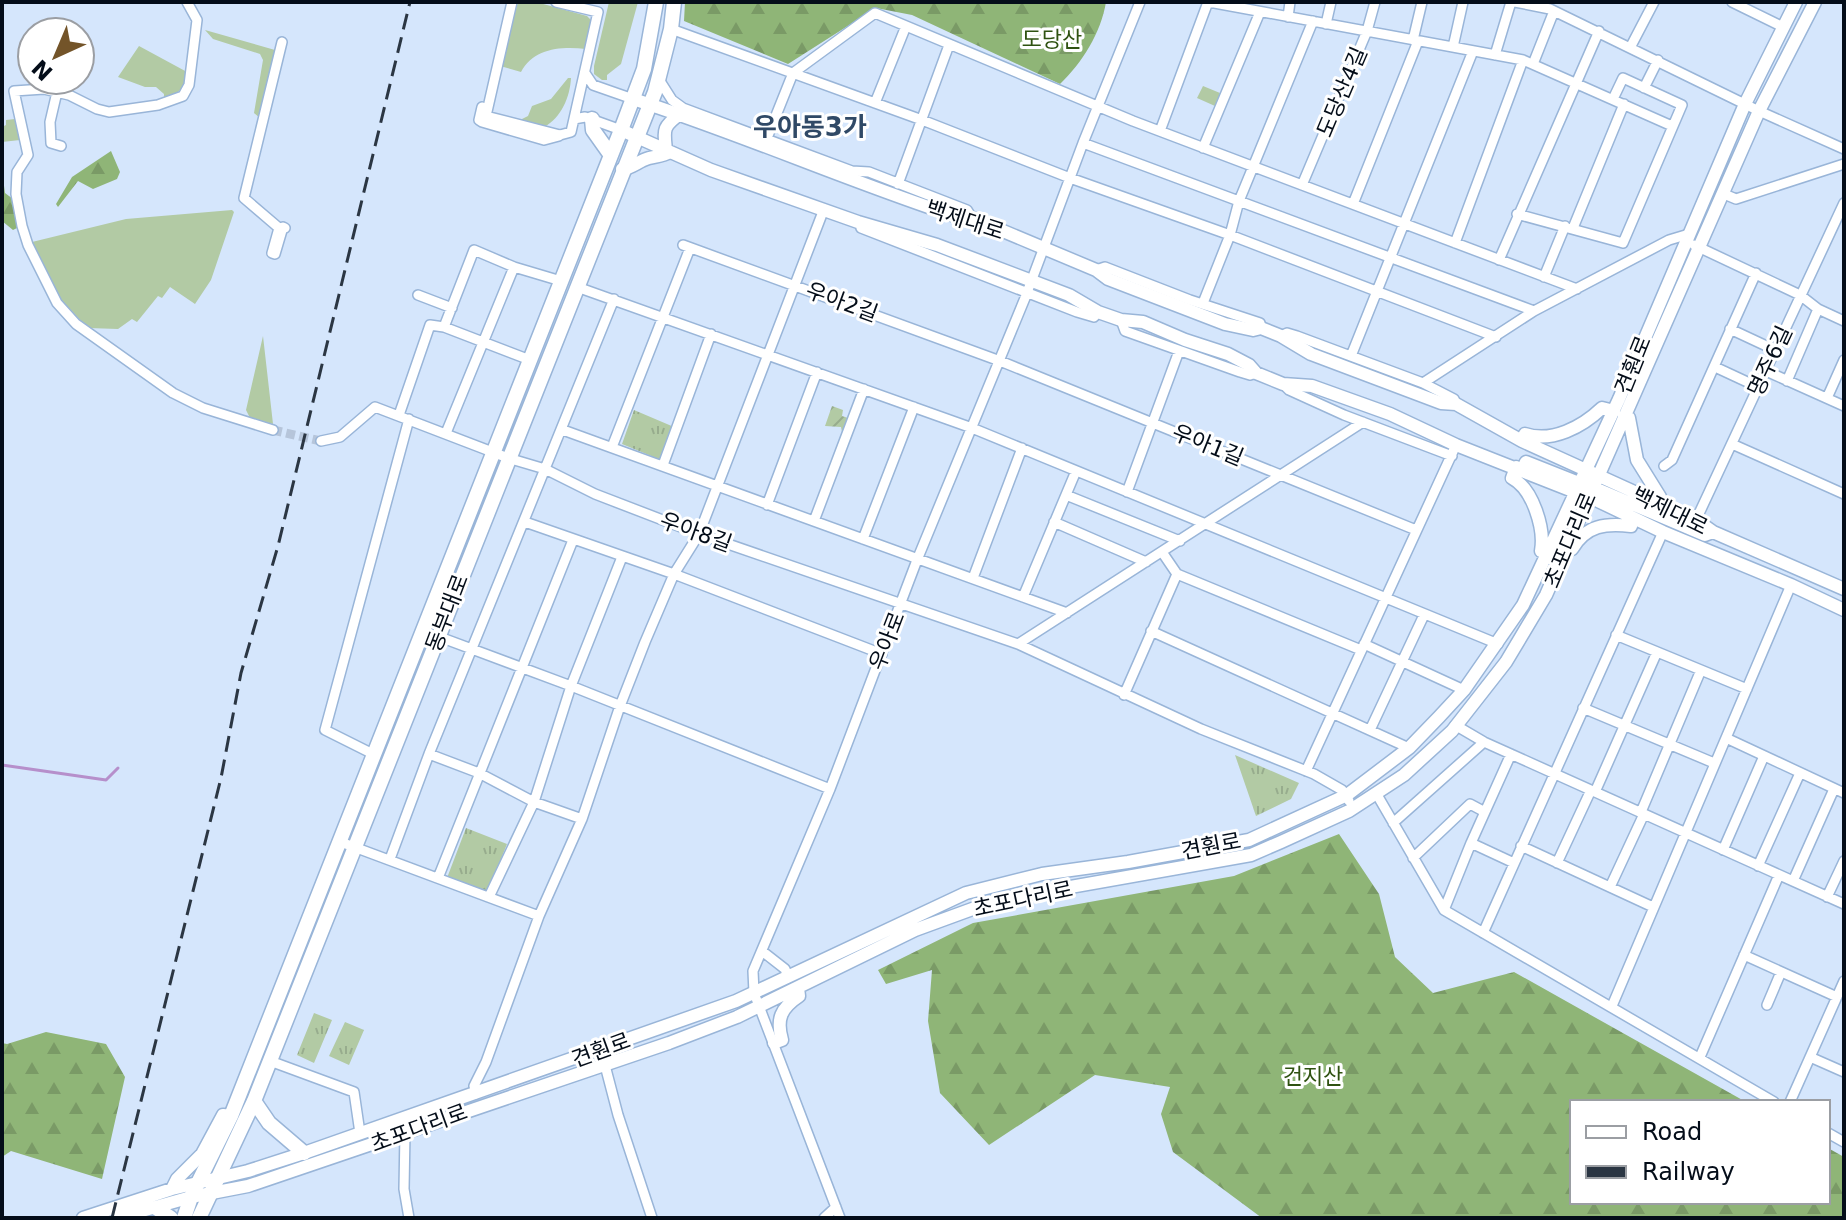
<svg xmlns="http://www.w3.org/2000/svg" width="1846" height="1220" font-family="'DejaVu Sans','Noto Sans KR',sans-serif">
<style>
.grass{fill:#b2caa4}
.forest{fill:url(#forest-firs)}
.park{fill:url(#park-tufts)}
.garden{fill:url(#garden-furrows)}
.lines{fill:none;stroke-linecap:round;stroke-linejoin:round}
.stream{stroke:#b68fcb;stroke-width:3}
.street-tunnel{stroke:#b6c5da;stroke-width:9;stroke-dasharray:9 4.5;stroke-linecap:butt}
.street-casing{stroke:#99b5d8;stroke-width:12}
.secondary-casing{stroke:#99b5d8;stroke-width:15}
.primary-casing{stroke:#99b5d8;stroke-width:17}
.street{stroke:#fff;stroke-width:9}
.secondary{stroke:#fff;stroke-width:12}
.primary{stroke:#fff;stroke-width:14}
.rail{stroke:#2b3643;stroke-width:3;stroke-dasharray:16 8;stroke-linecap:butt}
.labels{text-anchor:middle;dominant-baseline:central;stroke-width:6;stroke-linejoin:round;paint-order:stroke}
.park-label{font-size:22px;fill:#2f5211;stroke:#fff}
.street-label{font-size:22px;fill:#040d19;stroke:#fff}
.quarter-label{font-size:26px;font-weight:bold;fill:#304966;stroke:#fff}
</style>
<defs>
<pattern id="forest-firs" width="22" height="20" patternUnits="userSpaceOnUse" patternTransform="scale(2)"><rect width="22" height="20" fill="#8fb577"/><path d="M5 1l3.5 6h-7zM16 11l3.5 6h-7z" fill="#7a9a66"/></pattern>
<pattern id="park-tufts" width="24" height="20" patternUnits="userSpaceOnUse" patternTransform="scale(2)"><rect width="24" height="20" fill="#b2caa4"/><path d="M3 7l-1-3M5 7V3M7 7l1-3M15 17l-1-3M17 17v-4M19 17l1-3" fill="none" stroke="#97ac8d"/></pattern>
<pattern id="garden-furrows" width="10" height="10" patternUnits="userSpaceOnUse" patternTransform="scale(2)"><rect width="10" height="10" fill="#b2caa4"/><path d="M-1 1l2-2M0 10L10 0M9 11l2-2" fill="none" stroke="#97ac8d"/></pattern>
</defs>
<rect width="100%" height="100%" fill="#d5e6fc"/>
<path class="grass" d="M518,2H536L587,16L592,21L586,49C562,46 533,48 521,72L500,66Z
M609,2H638L621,64L607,75V80H602L594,74V66Z
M205,30L275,50L260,118L254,113L263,60L260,54L213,39Z
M139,46L187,72C185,89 180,93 164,98V94L156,87H145L118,77Z
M568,78H571C570,97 561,118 544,127L518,121L528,116L532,106L551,99Z
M1203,86L1220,93L1215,106L1197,98Z
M15,119L20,140L2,142V127L6,125V120Z
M232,210L234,212L211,280L195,304L170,287L162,298L158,296L137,322L132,319L118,329L88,328L59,298L32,242L126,219Z
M263,336L273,424L250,418L246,410Z"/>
<path class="forest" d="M685,2H1106C1101,33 1082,63 1060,84L912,15L876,8L788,64L684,21Z
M111,151L120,172L117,179L93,189L78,181L58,207L56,204L72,177Z
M2,171L5,193L13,199L19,227L13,230L2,221Z
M1339,834L1379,894L1395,957L1433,993L1514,972L1746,1102H1572V1202H1828V1148L1844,1157V1218H1262L1173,1152L1161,1114L1170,1087L1095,1075L989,1145L940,1093L928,1021L932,970L886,984L878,970L973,923L1234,876Z
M46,1032L106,1044L125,1077L102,1179L11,1151L2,1157V1043L7,1044Z"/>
<path class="park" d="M634,410L674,427L661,460L622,444Z
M1235,755L1299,783L1291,799L1256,816Z
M466,828L507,844L487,894L447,878Z
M314,1013L332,1020L314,1063L297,1055Z
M345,1022L364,1030L349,1065L329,1056Z"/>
<path class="garden" d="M832,406L843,410L842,416L848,418L842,432L841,427L825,426Z"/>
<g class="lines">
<path class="stream" d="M2,765L106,780L118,768"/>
<path class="street-tunnel" d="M273,430L321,441"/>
<g class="street-casing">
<path id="street" d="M187,2L197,20L189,85L183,96L158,105L109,112L97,109L69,95L44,89L14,91L28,155L17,172L16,194L22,226L28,245L57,303L76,324L173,393L203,408L273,430
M512,2L486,116L560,135L571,132L598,12L556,2
M1209,2L1523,60L1672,126
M1515,2L1550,9L1759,111L1844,149
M1732,2L1783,27
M1288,17L1290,2
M1326,24L1331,2
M671,29L922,120L1070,178L1230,235L1496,337
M1413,40L1422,2
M282,42L244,198L279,228L272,253L275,254L283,227L285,228
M1631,46L1654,2
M1453,47L1463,2
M1495,55L1511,2
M1533,64L1554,11
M585,73L593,85L633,99
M658,78L672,100L683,108L852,171L869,172L967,210L972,218
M1644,88L1658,60
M57,92L50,122L51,143L61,146
M875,103L906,26
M482,107L479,120L482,122L544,140L559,136
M574,119L585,117L621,130
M1160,131L1208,2
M767,138L793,73L875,13L1133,121L1577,289
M1083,143L1534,311
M1203,148L1260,12
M898,184L949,45
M1302,185L1367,31L1375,2
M1724,194L1736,199L1844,164
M1353,204L1418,41
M1517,214L1623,243L1682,105L1623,78L1613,99
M861,228L1077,312L1094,317L1098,312
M1573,228L1624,104
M1455,243L1523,60
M683,245L1000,361L1416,530
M1694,245L1800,295L1818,309L1844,321
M1499,260L1599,31
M1096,270L1105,267L1190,300L1260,323L1261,328
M1544,277L1565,226
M577,287L972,428L1498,644
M418,295L452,308
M1203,303L1230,235L1239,201L1313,21
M1121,320L1125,331L1240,372L1250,375L1256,373
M444,327L474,250L514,267L561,281
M1730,329L1775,350
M1281,336L1287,333L1297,336L1423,383L1454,399L1456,404
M1351,356L1473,51
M1715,367L1758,387
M1766,371L1844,406
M1787,381L1818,309
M1423,383L1534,311L1669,240L1689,234
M1283,384L1289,390L1344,415L1452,456
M1827,398L1844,360
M399,415L430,325L444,327L530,360
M563,430L1067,613
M446,433L514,267
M321,441L340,437L375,407L508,458L545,469L595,494L699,534L1018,644L1201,729L1314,774L1342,790L1349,801
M1732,444L1844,494
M612,447L690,248
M663,465L711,334
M1664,466L1672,460L1756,273
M1127,492L1179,351
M1066,495L1180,541
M767,505L817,372
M1696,520L1844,203
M814,521L864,389
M525,522L674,574L882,654
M1054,522L1146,562
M863,539L914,407
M1177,574L1361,650
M973,578L1022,448
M1023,597L1076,471
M1151,631L1409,748
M1616,635L1747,689
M437,636L571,686L830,789
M1018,644L1363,422
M1364,644L1464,690
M1124,695L1177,574L1162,552
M1583,708L1714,763
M1455,725L1484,742L1844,904
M1370,730L1424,615
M1726,738L1844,793
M373,754L325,730L409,419
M429,754L479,773L534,802L582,819
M1306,771L1456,445
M1595,792L1657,652
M1376,793L1444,910L1774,1102
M1641,812L1701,670
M1393,823L1484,742
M338,841L539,916
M1471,843L1514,863
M1521,846L1653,907
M1723,850L1764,756
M1413,858L1470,804L1485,812
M390,859L429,754L614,299
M1557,863L1591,790
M1758,866L1800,773
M438,878L573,540
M1793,881L1834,789
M1610,887L1644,814
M489,897L534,802L571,686L622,557
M1827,897L1844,861
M1444,910L1471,843L1511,754
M1483,933L1663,532
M762,951L785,969L788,977
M1744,955L1837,997
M1767,1005L1781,972
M1612,1006L1791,585
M601,1050L618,1115L652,1218
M1700,1057L1779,875
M1810,1057L1844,1072
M270,1061L354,1092L360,1133
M476,1094L474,1086L486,1062L539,916L582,819L620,706L645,642L674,574L699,534L824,209
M1790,1102L1844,981
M401,1120L405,1132L404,1189L409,1218
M1828,1133L1844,1142
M824,1218L836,1207
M840,1218L754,993L753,971L830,789L917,560L1025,298L1083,143L1140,2"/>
</g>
<g class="secondary-casing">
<path id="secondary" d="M633,99C745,135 852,183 964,219L972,218L1096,270L1108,279L1225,324L1253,330L1261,328L1281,336L1311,354L1441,403L1456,404L1522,441L1696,520L1713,532L1844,589
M621,130L711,170L858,222L937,245L1069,295L1098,312L1121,320L1143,322L1185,340L1228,354L1249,365L1256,373L1283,384L1312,386L1390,414L1456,445L1598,501L1663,532L1791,585L1844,610
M666,150C664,130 662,127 680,114
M622,169C633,168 638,161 649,158C657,156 663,156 670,152
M1624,417L1629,418L1637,460L1660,497L1659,504
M1522,440L1525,434C1552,443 1582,427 1602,408L1614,411
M1516,467L1512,478C1533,489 1545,529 1541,551L1548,553
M1522,470L1526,462L1579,483L1585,481
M1587,488L1592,487L1705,535L1713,532
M1572,549C1586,525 1606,523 1631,526L1634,518
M774,1043L782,1040C776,1019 781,1008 799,996L798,988
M172,1189L177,1179L202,1154L223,1115L231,1116
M83,1218L172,1189L248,1171L304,1153L736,1001L966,893L1042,874L1128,862L1249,840L1347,795L1409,748L1439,717L1464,690L1523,605L1619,399L1745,104L1796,2
M117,1218L191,1197L248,1186L669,1043L737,1017L915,930L997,900L1251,855L1281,842L1349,811L1404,775L1452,731L1506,662L1546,595L1759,111L1815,2"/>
</g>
<g class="primary-casing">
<path id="primary" d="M592,119L593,130L610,154
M254,1101L269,1123L304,1153
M156,1208L171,1218
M184,1218L191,1197L231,1116L621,130L644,69L656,2
M199,1218L254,1101L655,92L671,29L674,2"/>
</g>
<use href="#street" class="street"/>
<use href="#secondary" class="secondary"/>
<use href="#primary" class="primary"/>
<path class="rail" d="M112,1218L221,778L241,673L278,546L410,2"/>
</g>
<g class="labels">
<g class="park-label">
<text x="1052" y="39">도당산</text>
<text x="1313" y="1076">건지산</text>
</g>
<g class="street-label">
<text transform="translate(1342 92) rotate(-67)">도당산4길</text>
<text transform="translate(965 220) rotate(18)">백제대로</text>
<text transform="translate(842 302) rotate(20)">우아2길</text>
<text transform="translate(1770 361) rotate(-65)">명주6길</text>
<text transform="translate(1633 365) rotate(-68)">견훤로</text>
<text transform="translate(1208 445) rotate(22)">우아1길</text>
<text transform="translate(1670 511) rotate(26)">백제대로</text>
<text transform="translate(696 532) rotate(20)">우아8길</text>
<text transform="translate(1570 540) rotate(-67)">초포다리로</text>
<text transform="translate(447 613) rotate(-69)">동부대로</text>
<text transform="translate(887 641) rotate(-69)">우아로</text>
<text transform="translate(1211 846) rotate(-11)">견훤로</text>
<text transform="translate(1023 899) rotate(-12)">초포다리로</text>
<text transform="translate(601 1050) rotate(-20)">견훤로</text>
<text transform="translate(419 1128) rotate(-20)">초포다리로</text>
</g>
<g class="quarter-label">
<text x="810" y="127">우아동3가</text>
</g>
</g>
<rect width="1846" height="1220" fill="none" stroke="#040d19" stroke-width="8"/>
<rect x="1570" y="1100" width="260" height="104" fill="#ffffff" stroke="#9b9ea3" stroke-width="2"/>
<rect x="1586" y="1126" width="40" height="12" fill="#ffffff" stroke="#9b9ea3" stroke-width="2"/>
<text x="1642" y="1140" font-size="24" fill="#040d19">Road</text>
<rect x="1586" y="1166" width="40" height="12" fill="#2b3643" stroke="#9b9ea3" stroke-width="2"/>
<text x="1642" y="1180" font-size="24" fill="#040d19">Railway</text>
<g transform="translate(56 56) rotate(224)"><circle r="38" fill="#ffffff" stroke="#9b9ea3" stroke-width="2"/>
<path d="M0-6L14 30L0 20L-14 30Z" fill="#735429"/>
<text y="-12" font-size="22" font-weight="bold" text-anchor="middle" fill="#040d19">N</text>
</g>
</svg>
